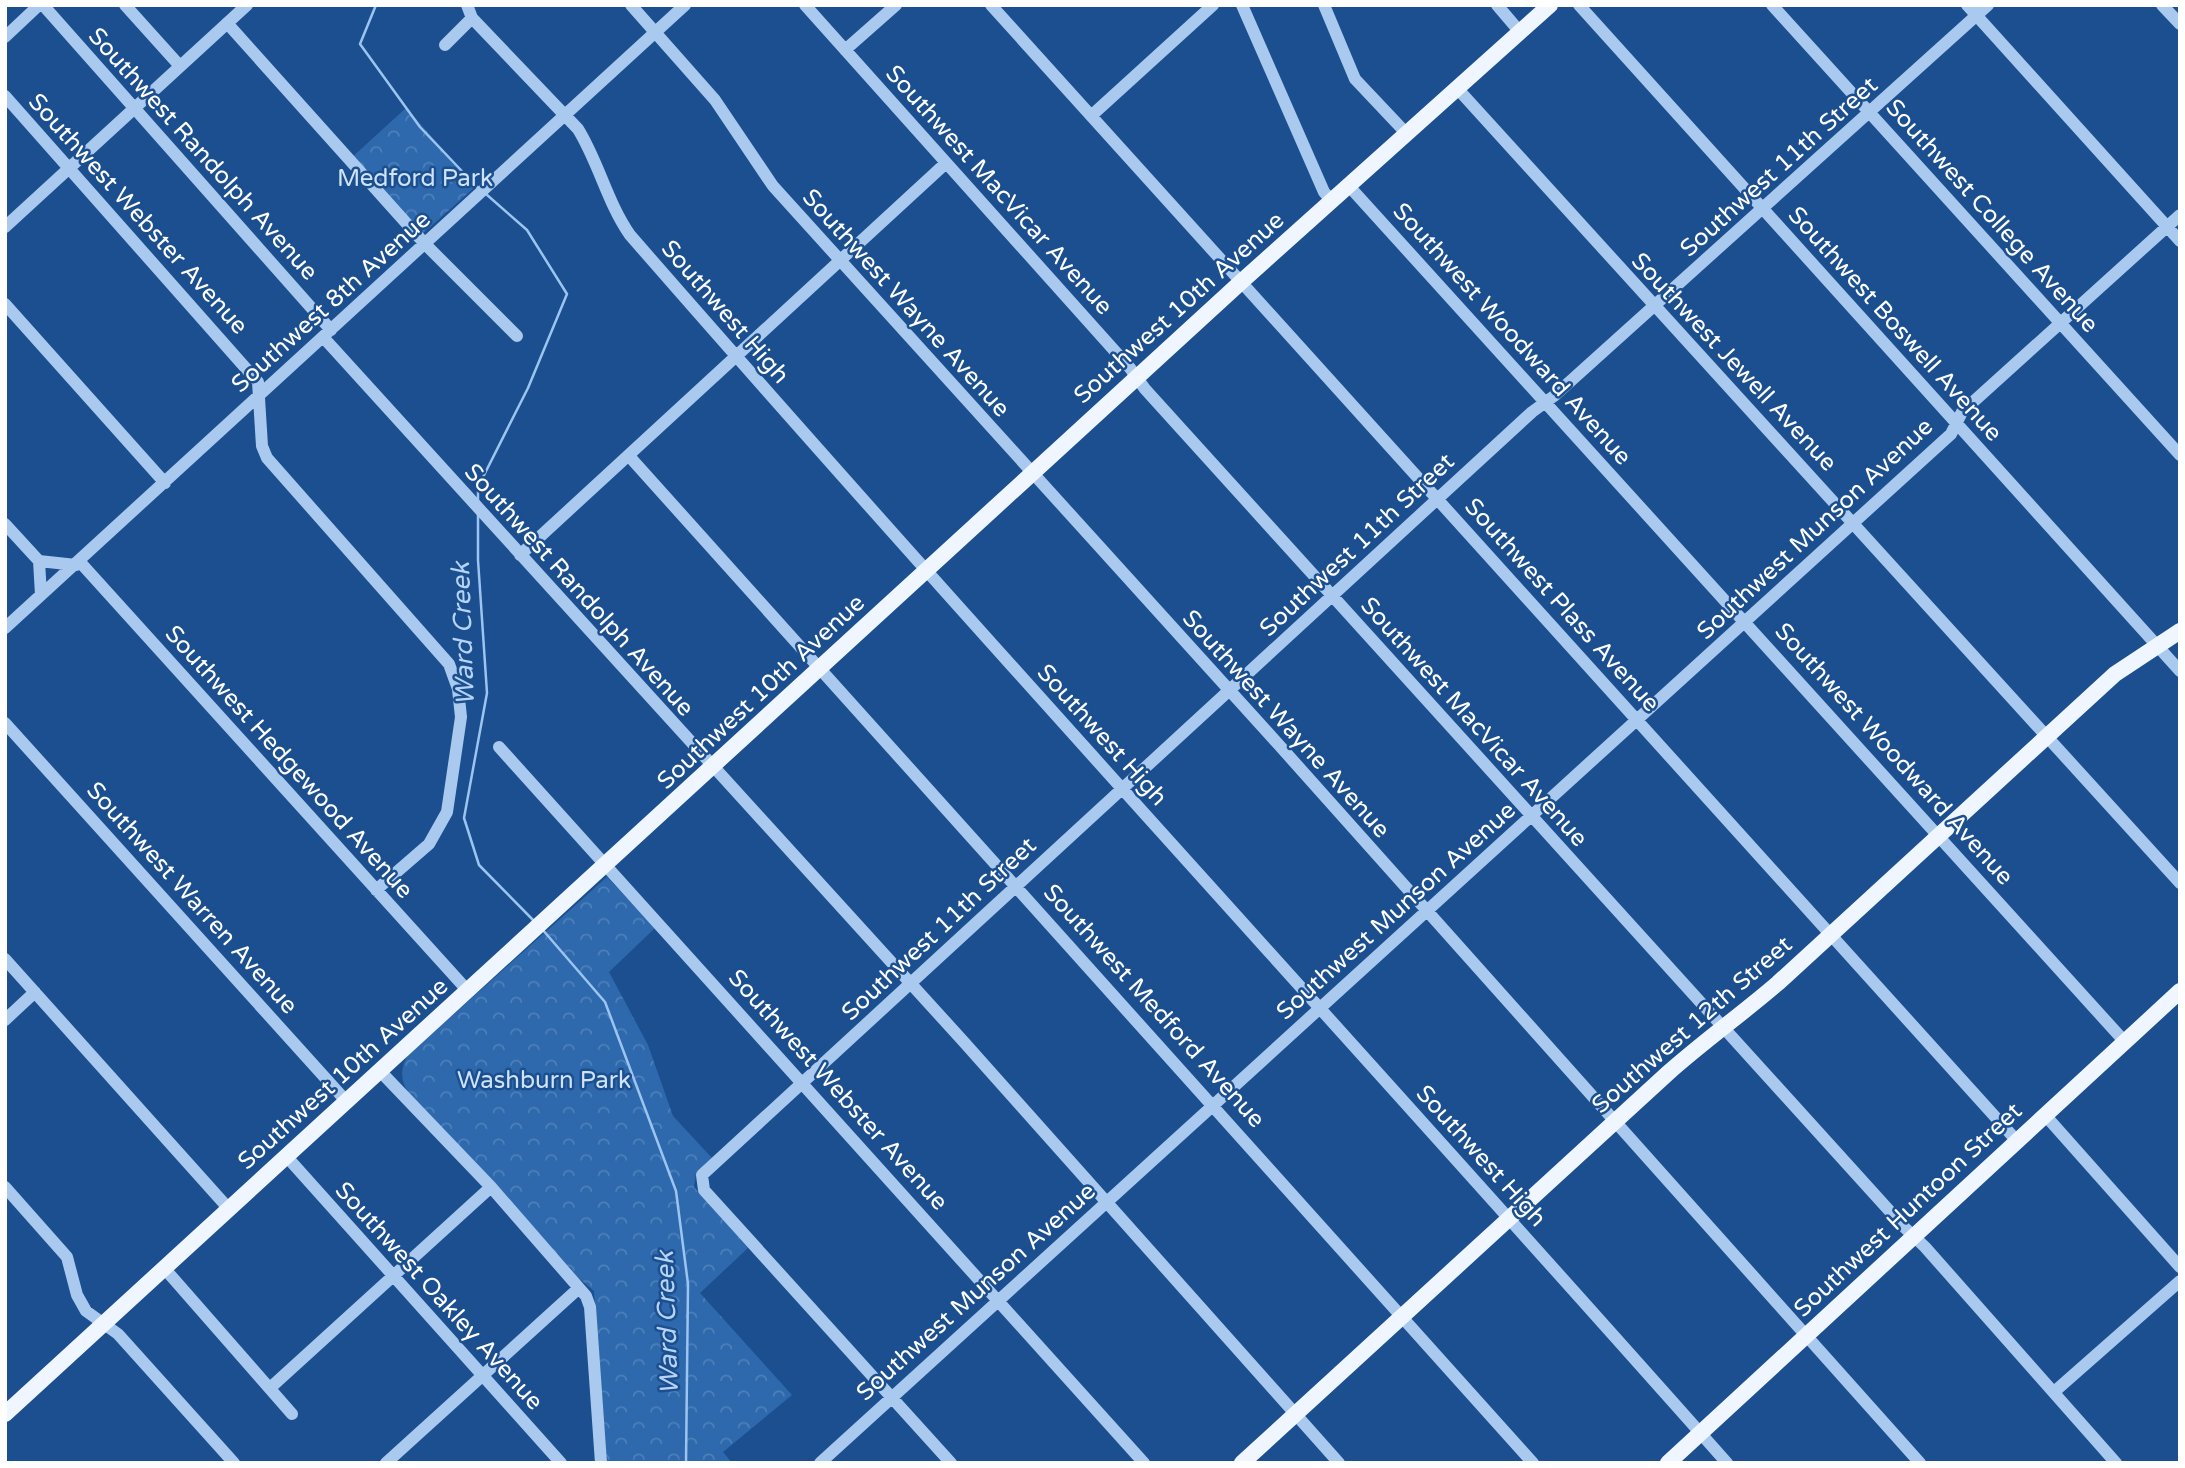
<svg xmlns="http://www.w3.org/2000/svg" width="2185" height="1468" font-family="'Varela Round',sans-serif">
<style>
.park{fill:url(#park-crowns)}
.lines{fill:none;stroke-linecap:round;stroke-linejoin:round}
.stream{stroke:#9cc4f0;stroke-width:2.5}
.minor{stroke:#a9c9ee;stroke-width:12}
.major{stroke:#f0f6ff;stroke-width:16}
.labels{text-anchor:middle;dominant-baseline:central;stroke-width:5;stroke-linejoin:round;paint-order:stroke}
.street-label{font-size:24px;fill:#fff;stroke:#1b4f8f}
.park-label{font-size:24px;fill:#cfe3fa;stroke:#1b4f8f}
.water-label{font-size:26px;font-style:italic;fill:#b5d3f5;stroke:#1b4f8f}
</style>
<defs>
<pattern id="park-crowns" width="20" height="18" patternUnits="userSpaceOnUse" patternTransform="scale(1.75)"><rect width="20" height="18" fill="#2e69ad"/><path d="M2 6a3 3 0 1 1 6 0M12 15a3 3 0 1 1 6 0" fill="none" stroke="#4d80b9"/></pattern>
</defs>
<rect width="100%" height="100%" fill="#1b4f8f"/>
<path class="park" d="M406,108L476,186L419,237L349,160Z
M607,877L655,928L609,972L648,1045L673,1116L712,1158L696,1173L694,1187L748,1248L700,1293L792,1395L723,1452L732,1463H606L594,1291L570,1271L409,1093C400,1081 400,1068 408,1055Z"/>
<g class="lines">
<path class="stream" d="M376,5L360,44L420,127L478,188
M478,502V487L528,388L567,294L527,230L486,194
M478,515V560L487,693L464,818L479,865L535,922
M542,929L605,1002L676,1191L688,1284L686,1463"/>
<path class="minor" d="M43,5L331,330
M125,5L179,65
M467,5L472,18L578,129C599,163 607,202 630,235C991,649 1363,1052 1727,1463
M631,5L715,100L773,186L1279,745L1920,1463
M805,5L1130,368L1145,389L1905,1228L1925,1247L2116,1463
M991,5L2017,1141
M1242,5L1324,192L1331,200
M1324,5L1355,79L1406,133
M1497,5L1520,32
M1579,5L2180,671
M1772,5L2180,455
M1967,5L2180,241
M2162,5L2180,24
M227,23L425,244L517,336
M5,37L39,5
M445,45L472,18
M845,50L896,5
M1456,87L2180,883
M5,96L258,382L262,446L267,458L449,664L458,689L461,717L447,812L429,844L376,890
M1091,116L1213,5
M1348,185L2125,1042
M5,227L247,5
M5,304L165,483
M323,337L963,1041L1339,1463
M629,456L1533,1463
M5,524L39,561L41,595
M520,555L946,163
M39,561L76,565
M79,561L468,991
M5,628L685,5
M5,723L347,1102
M499,747L1144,1463
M5,959L229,1209
M5,1020L35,992
M380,1071L491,1187L586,1296L590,1307L601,1463
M2045,1115L2180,1267
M287,1157L561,1463
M5,1187L67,1257L77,1295L86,1311L118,1334L234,1463
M165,1269L292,1414
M270,1388L491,1187
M2054,1392L2180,1281
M386,1463L579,1288
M820,1463L1951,434L1962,412L2180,215
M951,1463L704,1190L702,1175L1532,412L1554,396L1988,5"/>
<path class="major" d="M5,1414L1241,282L1550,5
M1242,1463L1668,1073C1704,1041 1742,1014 1778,983L2115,674L2180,631
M1668,1463L2180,991"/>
</g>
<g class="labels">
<g class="street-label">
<text transform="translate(203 154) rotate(48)">Southwest Randolph Avenue</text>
<text transform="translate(1779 167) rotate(-42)">Southwest 11th Street</text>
<text transform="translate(999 190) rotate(48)">Southwest MacVicar Avenue</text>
<text transform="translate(138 214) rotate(48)">Southwest Webster Avenue</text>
<text transform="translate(1992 216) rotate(48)">Southwest College Avenue</text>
<text transform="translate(331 302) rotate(-42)">Southwest 8th Avenue</text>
<text transform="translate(906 303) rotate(48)">Southwest Wayne Avenue</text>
<text transform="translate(1179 308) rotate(-42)">Southwest 10th Avenue</text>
<text transform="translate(725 312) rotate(49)">Southwest High</text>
<text transform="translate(1895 324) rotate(48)">Southwest Boswell Avenue</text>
<text transform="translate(1512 334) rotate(48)">Southwest Woodward Avenue</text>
<text transform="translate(1734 362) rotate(47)">Southwest Jewell Avenue</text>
<text transform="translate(1815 529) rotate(-43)">Southwest Munson Avenue</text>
<text transform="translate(1357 545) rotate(-43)">Southwest 11th Street</text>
<text transform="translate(579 590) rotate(48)">Southwest Randolph Avenue</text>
<text transform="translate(1562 605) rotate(48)">Southwest Plass Avenue</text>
<text transform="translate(761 692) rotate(-43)">Southwest 10th Avenue</text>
<text transform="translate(1474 722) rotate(48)">Southwest MacVicar Avenue</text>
<text transform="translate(1286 724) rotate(48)">Southwest Wayne Avenue</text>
<text transform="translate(1102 735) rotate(48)">Southwest High</text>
<text transform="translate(1894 754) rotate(48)">Southwest Woodward Avenue</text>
<text transform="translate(289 762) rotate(48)">Southwest Hedgewood Avenue</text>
<text transform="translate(192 898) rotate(48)">Southwest Warren Avenue</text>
<text transform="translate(1396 911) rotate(-42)">Southwest Munson Avenue</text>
<text transform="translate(939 929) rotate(-43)">Southwest 11th Street</text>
<text transform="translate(1154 1006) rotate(48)">Southwest Medford Avenue</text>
<text transform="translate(1692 1025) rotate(-41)">Southwest 12th Street</text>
<text transform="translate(343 1074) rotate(-42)">Southwest 10th Avenue</text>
<text transform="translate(838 1090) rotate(48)">Southwest Webster Avenue</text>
<text transform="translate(1481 1156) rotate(48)">Southwest High</text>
<text transform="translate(1908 1210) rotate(-43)">Southwest Huntoon Street</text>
<text transform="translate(976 1292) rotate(-42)">Southwest Munson Avenue</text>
<text transform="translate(439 1296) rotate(48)">Southwest Oakley Avenue</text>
</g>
<g class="park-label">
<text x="415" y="178">Medford Park</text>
<text x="544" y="1080">Washburn Park</text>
</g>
<g class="water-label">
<text transform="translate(463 634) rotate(-92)">Ward Creek</text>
<text transform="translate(667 1323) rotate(-92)">Ward Creek</text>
</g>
</g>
<rect width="2185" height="1468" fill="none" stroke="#ffffff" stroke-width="14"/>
</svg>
